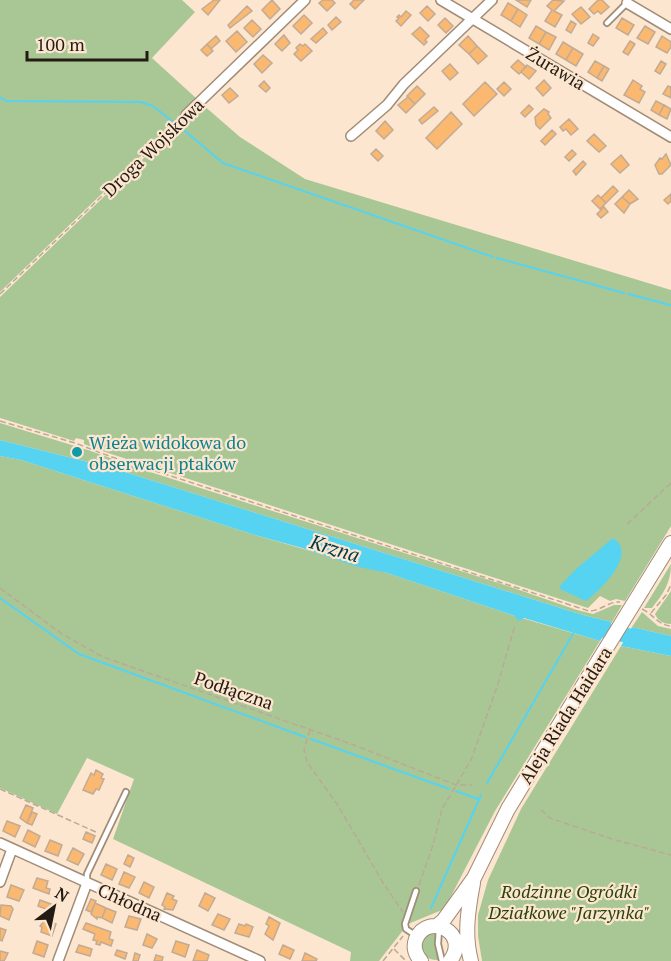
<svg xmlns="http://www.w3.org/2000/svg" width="671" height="961" font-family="'PT Serif',serif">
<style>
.green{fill:#a9c795}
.water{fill:#55d3f1}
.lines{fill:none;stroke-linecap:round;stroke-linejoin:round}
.stream{stroke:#55d3f1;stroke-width:2}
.river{stroke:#55d3f1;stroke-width:15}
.building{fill:#fab870;stroke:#c1ab95;stroke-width:1.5}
.lane-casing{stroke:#a18c77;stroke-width:8}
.street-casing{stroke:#a18c77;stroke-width:12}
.secondary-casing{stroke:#a18c77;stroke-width:16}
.path{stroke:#bba896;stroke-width:1.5;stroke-dasharray:6 3;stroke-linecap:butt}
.lane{stroke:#fff;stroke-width:4.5}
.street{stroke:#fff;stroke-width:9}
.secondary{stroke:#fff;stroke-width:14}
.secondary-bridge-casing{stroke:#a18c77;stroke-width:16;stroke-linecap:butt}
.secondary-bridge{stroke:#fff;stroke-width:14}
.culture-dot{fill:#0f9aa8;stroke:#fde6cf;stroke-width:2}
.labels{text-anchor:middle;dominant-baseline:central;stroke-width:4.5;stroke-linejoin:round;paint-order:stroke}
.street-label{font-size:18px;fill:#241c14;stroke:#fde6cf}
.culture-label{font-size:18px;fill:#0d838f;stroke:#fde6cf;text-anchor:start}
.park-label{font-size:18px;font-style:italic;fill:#27440c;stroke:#fde6cf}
.water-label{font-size:20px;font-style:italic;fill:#003a47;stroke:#fde6cf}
</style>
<rect width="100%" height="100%" fill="#fde6cf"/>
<path class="green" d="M0,0H182L195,12L152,58L196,98L172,126L0,292Z
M202,104L240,137L305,179L671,290V526L625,601L616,599L610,601L600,596L588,608L105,452L84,444V440L76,438L74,441L0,418V297L178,125Z
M0,423L75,446L74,450L78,451L80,448L88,450L141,469L508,586L577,610L593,614L614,605H622L612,622L583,615L112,468L0,440Z
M0,456L21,460L255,535L387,573L515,616L600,641L495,811L449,900L442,910L408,924L379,961H350L351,952L113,839L134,779L87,758L57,814L0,788Z
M671,564C671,583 663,594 652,608H644Z
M671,591V624C664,624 658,621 655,614Z
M642,612L658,626L671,629V636L632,627Z
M621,646L671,656V961H482L478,936V915L488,880L521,809Z
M436,932L435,948L439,960C417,961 414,937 436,932Z"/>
<path class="water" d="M0,440L112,468L583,615L612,622L600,641L524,618L518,621L515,616L387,573L355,566L302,548L255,535L21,460L0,456Z
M613,538C639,554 599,591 586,601L560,589V586L575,570Z
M632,627L671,636V656L621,646Z"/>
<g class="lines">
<path class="stream" d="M0,97L6,101L141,102L153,106L172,121
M179,126L223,163L493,257
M497,258L624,293
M628,294L663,303
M664,304L671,305
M0,598L79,654L305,737
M311,739L449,789
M487,783L574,632
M456,791L478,799
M431,908L481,795"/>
<path class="river" d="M602,630L671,645"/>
</g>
<path class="building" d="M214,0H220L208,15L202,9Z
M272,0L280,9L270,19L262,10Z
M323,0H332L335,3L327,11L319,3Z
M354,0H364L355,9L350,4Z
M516,0H531L527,7Z
M553,0L564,1L554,11L562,15L555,27L545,21L552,10L547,6Z
M598,0H602L609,7L601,14L598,11L594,14L589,9Z
M508,3L518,9L511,21L501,15Z
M247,6L252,11L230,28L228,25Z
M427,6L435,14L428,21L420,13Z
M581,7L590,17L581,24L572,14Z
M518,9L527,15L520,27L511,21Z
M406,11L411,15L401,26L396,21L399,18L397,17L399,15L401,17Z
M304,15L312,23L301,34L293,26Z
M336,17L341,22L332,30L328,25Z
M445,18L453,26L446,33L438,25Z
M622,18L634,25L628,35L616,28Z
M252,20L261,29L253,37L244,28Z
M571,21L576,24L571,33L566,30Z
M536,26L546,32L539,44L529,38Z
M645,26L655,32L648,44L637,38Z
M420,27L429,36L425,40L427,42L424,45L412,34Z
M323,28L327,33L316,43L311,39Z
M237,31L247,42L236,52L226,41Z
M546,32L556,37L549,50L539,44Z
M593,34L599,38L593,46L588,43Z
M284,35L290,43L282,51L275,44Z
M216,36L220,41L211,49L207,44Z
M468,36L477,46L469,54L459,45Z
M662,36L671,42V47L667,53L656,47Z
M630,41L635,44L628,55L623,52Z
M563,42L573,48L566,60L556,54Z
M207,44L213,51L207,56L201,50Z
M300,44L303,46L305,44L312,51L301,61L294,54L298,50L296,48Z
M477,46L487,56L478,64L469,54Z
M573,48L583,54L576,66L566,60Z
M263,55L272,63L262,73L254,64Z
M518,60L526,67L519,74L511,67Z
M595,61L604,66L597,78L588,72Z
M661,61L666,64L660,74L655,71Z
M450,64L458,73L450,80L442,71Z
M527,65L536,71L529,79L521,72Z
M604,66L609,69L602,81L597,78Z
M544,80L551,88L543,96L536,88Z
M633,80L642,86L640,89L645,92L639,103L624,95Z
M264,81L270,88L266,92L259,86Z
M485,82L497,94L474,116L463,104Z
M504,82L511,89L504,96L497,89Z
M417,86L425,94L415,104L407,96Z
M668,86L671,87V98L663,94Z
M230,88L238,96L229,103L222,95Z
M408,97L415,104L406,113L398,105Z
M656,101L664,105L659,115L651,110Z
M529,105L533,109L525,117L521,113Z
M664,105L671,109L667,119L659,115Z
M434,107L438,111L422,124L419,120Z
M544,109L549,112L548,114L551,118L540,129L536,125L535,117Z
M451,112L462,124L437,149L426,138Z
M569,119L578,129L571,135L566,129L563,131L560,127Z
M385,121L393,130L384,139L376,131Z
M552,130L556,134L545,145L541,141Z
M594,134L606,146L599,152L587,141Z
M376,149L383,156L378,161L371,154Z
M572,150L576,154L569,161L565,157Z
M666,154L671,165L662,174H659L655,165L660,158L662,159Z
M621,155L629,165L620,173L611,164Z
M583,161L586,164L576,175L573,171Z
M613,186L618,191L606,203L601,198Z
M629,190L638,199L630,204L622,197Z
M671,194V201L668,204L664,200Z
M598,195L606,203L600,209L592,201Z
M622,197L630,204L624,213L615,204Z
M604,207L608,212L601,218L597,214Z
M96,770L103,774L101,778L104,779L99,790L96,789L93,794L83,790L91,773L94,775Z
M26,805L33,808L27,823L20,818Z
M32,812L37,814L32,825L27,823Z
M7,821L20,826L15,837L3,831Z
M28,830L40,836L35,847L23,841Z
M86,832L95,836L92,843L83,839Z
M50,840L62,845L58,856L45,851Z
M73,848L84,854L78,865L67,860Z
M128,855L134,858L130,867L124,864Z
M106,864L117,869L112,880L101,875Z
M124,872L135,877L129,888L119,884Z
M37,878L48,881L46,888L50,889L49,894L33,888Z
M144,882L154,887L149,898L139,893Z
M11,885L24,890L19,901L7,897Z
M167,893L174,896L172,899L177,901L173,910L164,909L165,907L162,905Z
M205,893L215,898L208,911L199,906Z
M91,899L96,901L91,912L86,910Z
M40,900L51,904L49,910L38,906Z
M95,903L106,908L102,918L97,917V919L91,914Z
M1,905L11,906L13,909L9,920L0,916Z
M106,908L116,912L112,923L102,918Z
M218,914L230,919L224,930L212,925Z
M129,916L141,919L137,930L125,927Z
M269,917L280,923L273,940L265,934L269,926L266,924Z
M45,920L56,924L52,936L41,932L42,927L40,926Z
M86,923L111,932L109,939L113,940L111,946L101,942L100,945L96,944L97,941L93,940L95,934L83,929Z
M239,924L245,926L246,924L253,927L249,937L235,933Z
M0,928L6,930L2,941L0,940Z
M147,934L157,939L152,948L143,945Z
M37,941L48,945L44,957L33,953Z
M176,941L189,945L185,957L172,952Z
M79,945L92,949L90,956L76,952Z
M283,945L294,950L290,959L279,954Z
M117,950L127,953L125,959L115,955Z
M197,950L209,955L207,961H193Z
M0,951L8,953L4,961H0Z
M135,953L140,955L138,961H133Z
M305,953L317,959L316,961H302Z
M156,955L163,957L162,961H154Z"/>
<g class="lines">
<g class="lane-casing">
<path id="lane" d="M607,23L628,2
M87,882V874L126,792
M439,929L438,944L442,961
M415,935L406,929L405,924L416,891"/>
</g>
<g class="street-casing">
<path id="street" d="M441,0L671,137
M627,3L671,29
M186,115L305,0
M351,136L387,105L404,84L492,0
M0,843L260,961
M0,882L12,849
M58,961L87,883"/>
</g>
<g class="secondary-casing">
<path id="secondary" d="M642,590L671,543
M437,926L443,921L474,878L508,809L589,676
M421,961C415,954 413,947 416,939C428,911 471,933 450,961
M471,961C464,935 468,910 473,883"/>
</g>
<path class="path" d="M0,294L179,122
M0,421L75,443L109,456L589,611C601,611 609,601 620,602
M627,524L671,483
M0,588L62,634L103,657L354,745L456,785H472
M642,609C653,614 658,625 671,626
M651,613L666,595L671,585
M310,730L304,749L307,762L337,804L385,886L403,912
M0,789L98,833
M541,810L550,818L612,839L671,855
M419,885L433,845L442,809L471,760L497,687L515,625
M394,949L406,961
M383,961L403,936"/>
<use href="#lane" class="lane"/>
<use href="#street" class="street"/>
<use href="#secondary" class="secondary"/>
<g class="secondary-bridge-casing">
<path id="secondary-bridge" d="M589,676L642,590"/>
</g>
<use href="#secondary-bridge" class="secondary-bridge"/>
</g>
<circle class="culture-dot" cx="77" cy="452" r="6"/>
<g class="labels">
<g class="street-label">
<text transform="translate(556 68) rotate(31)">Żurawia</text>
<text transform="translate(153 147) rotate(-44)">Droga Wojskowa</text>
<text transform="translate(234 690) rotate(19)">Podłączna</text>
<text transform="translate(565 715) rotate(-58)">Aleja Riada Haidara</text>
<text transform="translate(130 902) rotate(24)">Chłodna</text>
</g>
<g class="culture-label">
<text x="89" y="442">Wieża widokowa do<tspan x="89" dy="21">obserwacji ptaków</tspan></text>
</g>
<g class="park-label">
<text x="569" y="891">Rodzinne Ogródki<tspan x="569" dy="21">Działkowe "Jarzynka"</tspan></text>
</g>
<g class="water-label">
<text transform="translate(335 548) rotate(17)">Krzna</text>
</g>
</g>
<g transform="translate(54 907) rotate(32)" stroke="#fde6cf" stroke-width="4.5" paint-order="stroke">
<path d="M0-4.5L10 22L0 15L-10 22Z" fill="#241c14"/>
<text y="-9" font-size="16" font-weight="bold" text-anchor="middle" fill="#241c14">N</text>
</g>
<path d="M27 51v9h120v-9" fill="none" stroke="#241c14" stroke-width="3"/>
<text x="36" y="51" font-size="18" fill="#241c14" stroke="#fde6cf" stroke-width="4.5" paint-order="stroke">100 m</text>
</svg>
